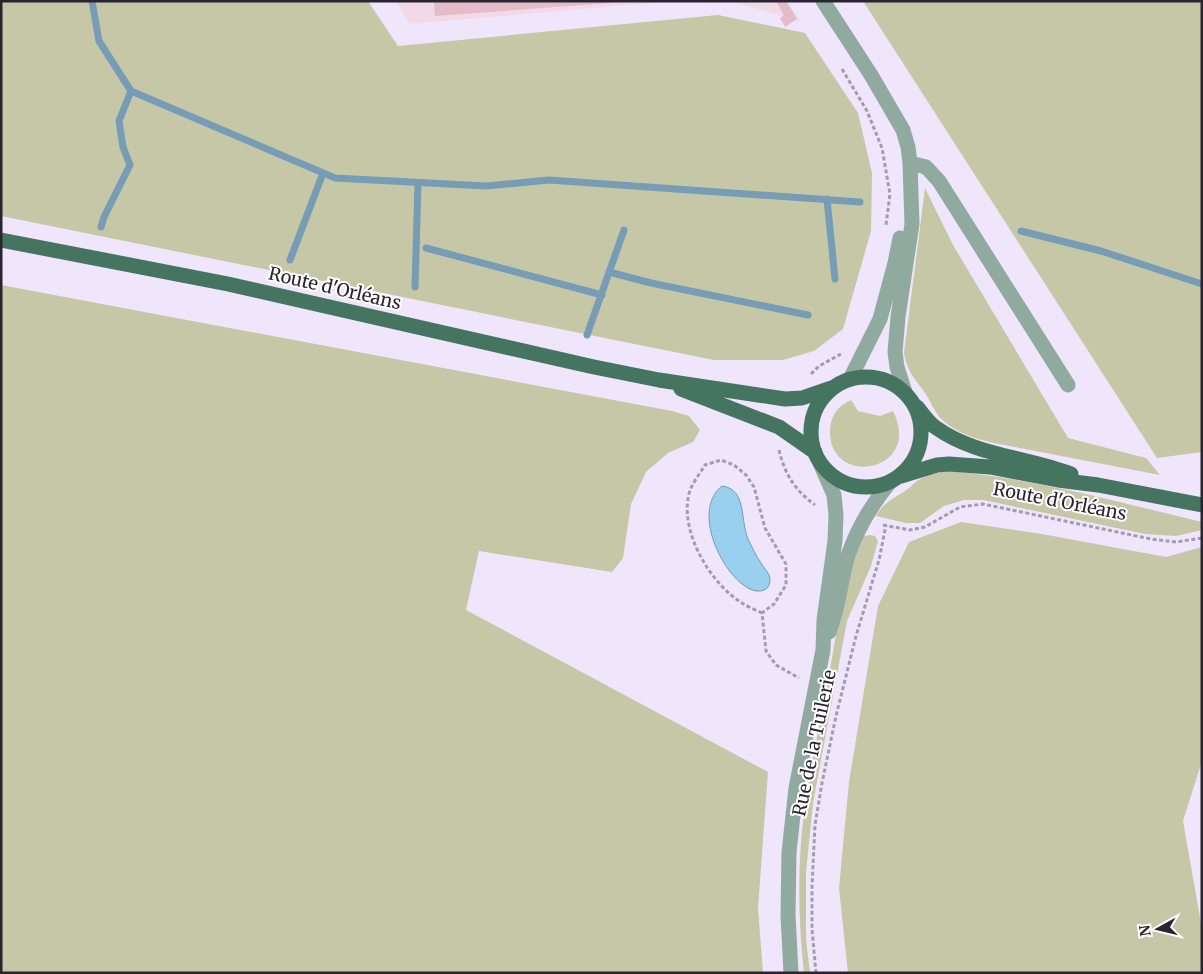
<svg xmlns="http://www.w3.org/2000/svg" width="1203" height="974" font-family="Merriweather,serif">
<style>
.industrial{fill:#f1d9e5}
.green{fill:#c5c7a6}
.water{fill:#99d0ee;stroke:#779cb5}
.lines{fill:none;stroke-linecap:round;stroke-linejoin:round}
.stream{stroke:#779cb5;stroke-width:7}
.building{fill:#e4bbc8}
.path{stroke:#a49cae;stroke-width:3;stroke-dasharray:4 2.5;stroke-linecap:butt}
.minor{stroke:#91aa9f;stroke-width:15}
.major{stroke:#457461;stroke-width:15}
.labels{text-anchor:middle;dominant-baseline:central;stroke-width:4;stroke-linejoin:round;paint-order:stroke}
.street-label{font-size:18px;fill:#292430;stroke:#fff}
</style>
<rect width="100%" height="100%" fill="#efe6fb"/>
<path class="industrial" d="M396,1H674L410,24Z
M729,1H787L800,21Z"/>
<path class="green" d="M1,1H368L398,46L718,15L805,33L858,113L872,173L871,231L843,329L814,351L783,360H714L1,216Z
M863,1H1202V452L1157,458Z
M925,188L953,245L1068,438L1146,458L1160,475C1115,466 1070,458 1025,449C998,443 969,441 946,423C936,416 933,406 927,396C915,377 909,377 904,353Z
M1,285L672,411L689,416L700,430L693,442L668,453L646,472L631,504L623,558L612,572L479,551L466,610L768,772L758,908L763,973H1Z
M851,400L858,411L880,416L893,411C924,473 827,489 830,429C831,415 838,406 851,400Z
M947,471C1033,478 1118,502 1202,522V530L1176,536L1145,534L983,500H964L944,506L920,523H906L876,516C883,503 893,499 905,491C910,488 913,484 917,481C926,475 937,473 947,471Z
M961,522L1042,534L1166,557L1202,547V761L1183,821L1202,929V973H848L839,888L849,782L878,606L909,542Z
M870,535L875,536L878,541L871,566L847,621L813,803L806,872V940L810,973H804C798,918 797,861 805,806C811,766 819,726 827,687C836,636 843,583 864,536Z"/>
<path class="water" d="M722,486C747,489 740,520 748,539C752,547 756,556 761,563C763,567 767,571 769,575C771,580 770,586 766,589C739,606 684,516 722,486Z"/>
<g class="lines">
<path class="stream" d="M92,1L99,41L131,91L335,178L486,186L549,180L860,202
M827,199L835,279
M101,227L104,217L130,165L123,147L119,121L131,91
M1021,231L1101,251L1202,284
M426,248L602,295
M290,260L323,173
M609,272L651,283L808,315
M415,287L418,183
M587,335L624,230"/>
</g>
<path class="building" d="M434,1H610V3L435,16Z
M776,1H786L797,19L785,27L780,18L784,15Z"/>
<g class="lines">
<path class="path" d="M842,69L867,111L882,148L890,194L886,225
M811,374L819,366L841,354
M779,450C785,475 795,490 815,505
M883,525L910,530L925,527L960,507L983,504L1151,539L1176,542L1202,538
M762,613C756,610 748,607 742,603C711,584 682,535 688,499C689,487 699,475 705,465L721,460L734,465L746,475L754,487L765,528L786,564V585L774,604L762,613L766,651L776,665L799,678
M816,973L812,929V886L815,825L822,783L836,716L856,636L879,560L886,525"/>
<path class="minor" d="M823,1L871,75L903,130L908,147L910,163L912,224L898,317L895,352L897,367L905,392
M910,163L926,167L939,181L1068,385
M850,379L880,319L895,263L900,238
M829,632C839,608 840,581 848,556C857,529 872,504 890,482
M791,973L788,915L789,852L796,788L823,650L824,620L835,541L836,515L834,495L820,463"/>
<path class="major" d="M1,240L228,284L594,367L659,380L785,399L802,398L834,387
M811 432a55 55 0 1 1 110 0a55 55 0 1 1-110 0Z
M681,389L779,427L815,452
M917,407C923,414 928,422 935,427C975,456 1027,457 1071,474
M901,476L937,465L949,464L990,467L1058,480L1098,485L1202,505"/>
</g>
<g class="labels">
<g class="street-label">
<text transform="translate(335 288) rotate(13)">Route d'Orléans</text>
<text transform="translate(1060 501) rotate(11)">Route d'Orléans</text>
<text transform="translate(814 743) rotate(-78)">Rue de la Tuilerie</text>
</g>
</g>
<rect width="1203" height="974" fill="none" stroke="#292430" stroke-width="5"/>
<g transform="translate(1158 929) rotate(262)" stroke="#ffffff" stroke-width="4" paint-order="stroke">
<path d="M0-4L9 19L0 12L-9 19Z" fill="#292430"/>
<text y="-8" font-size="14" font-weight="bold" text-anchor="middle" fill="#292430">N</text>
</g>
</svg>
